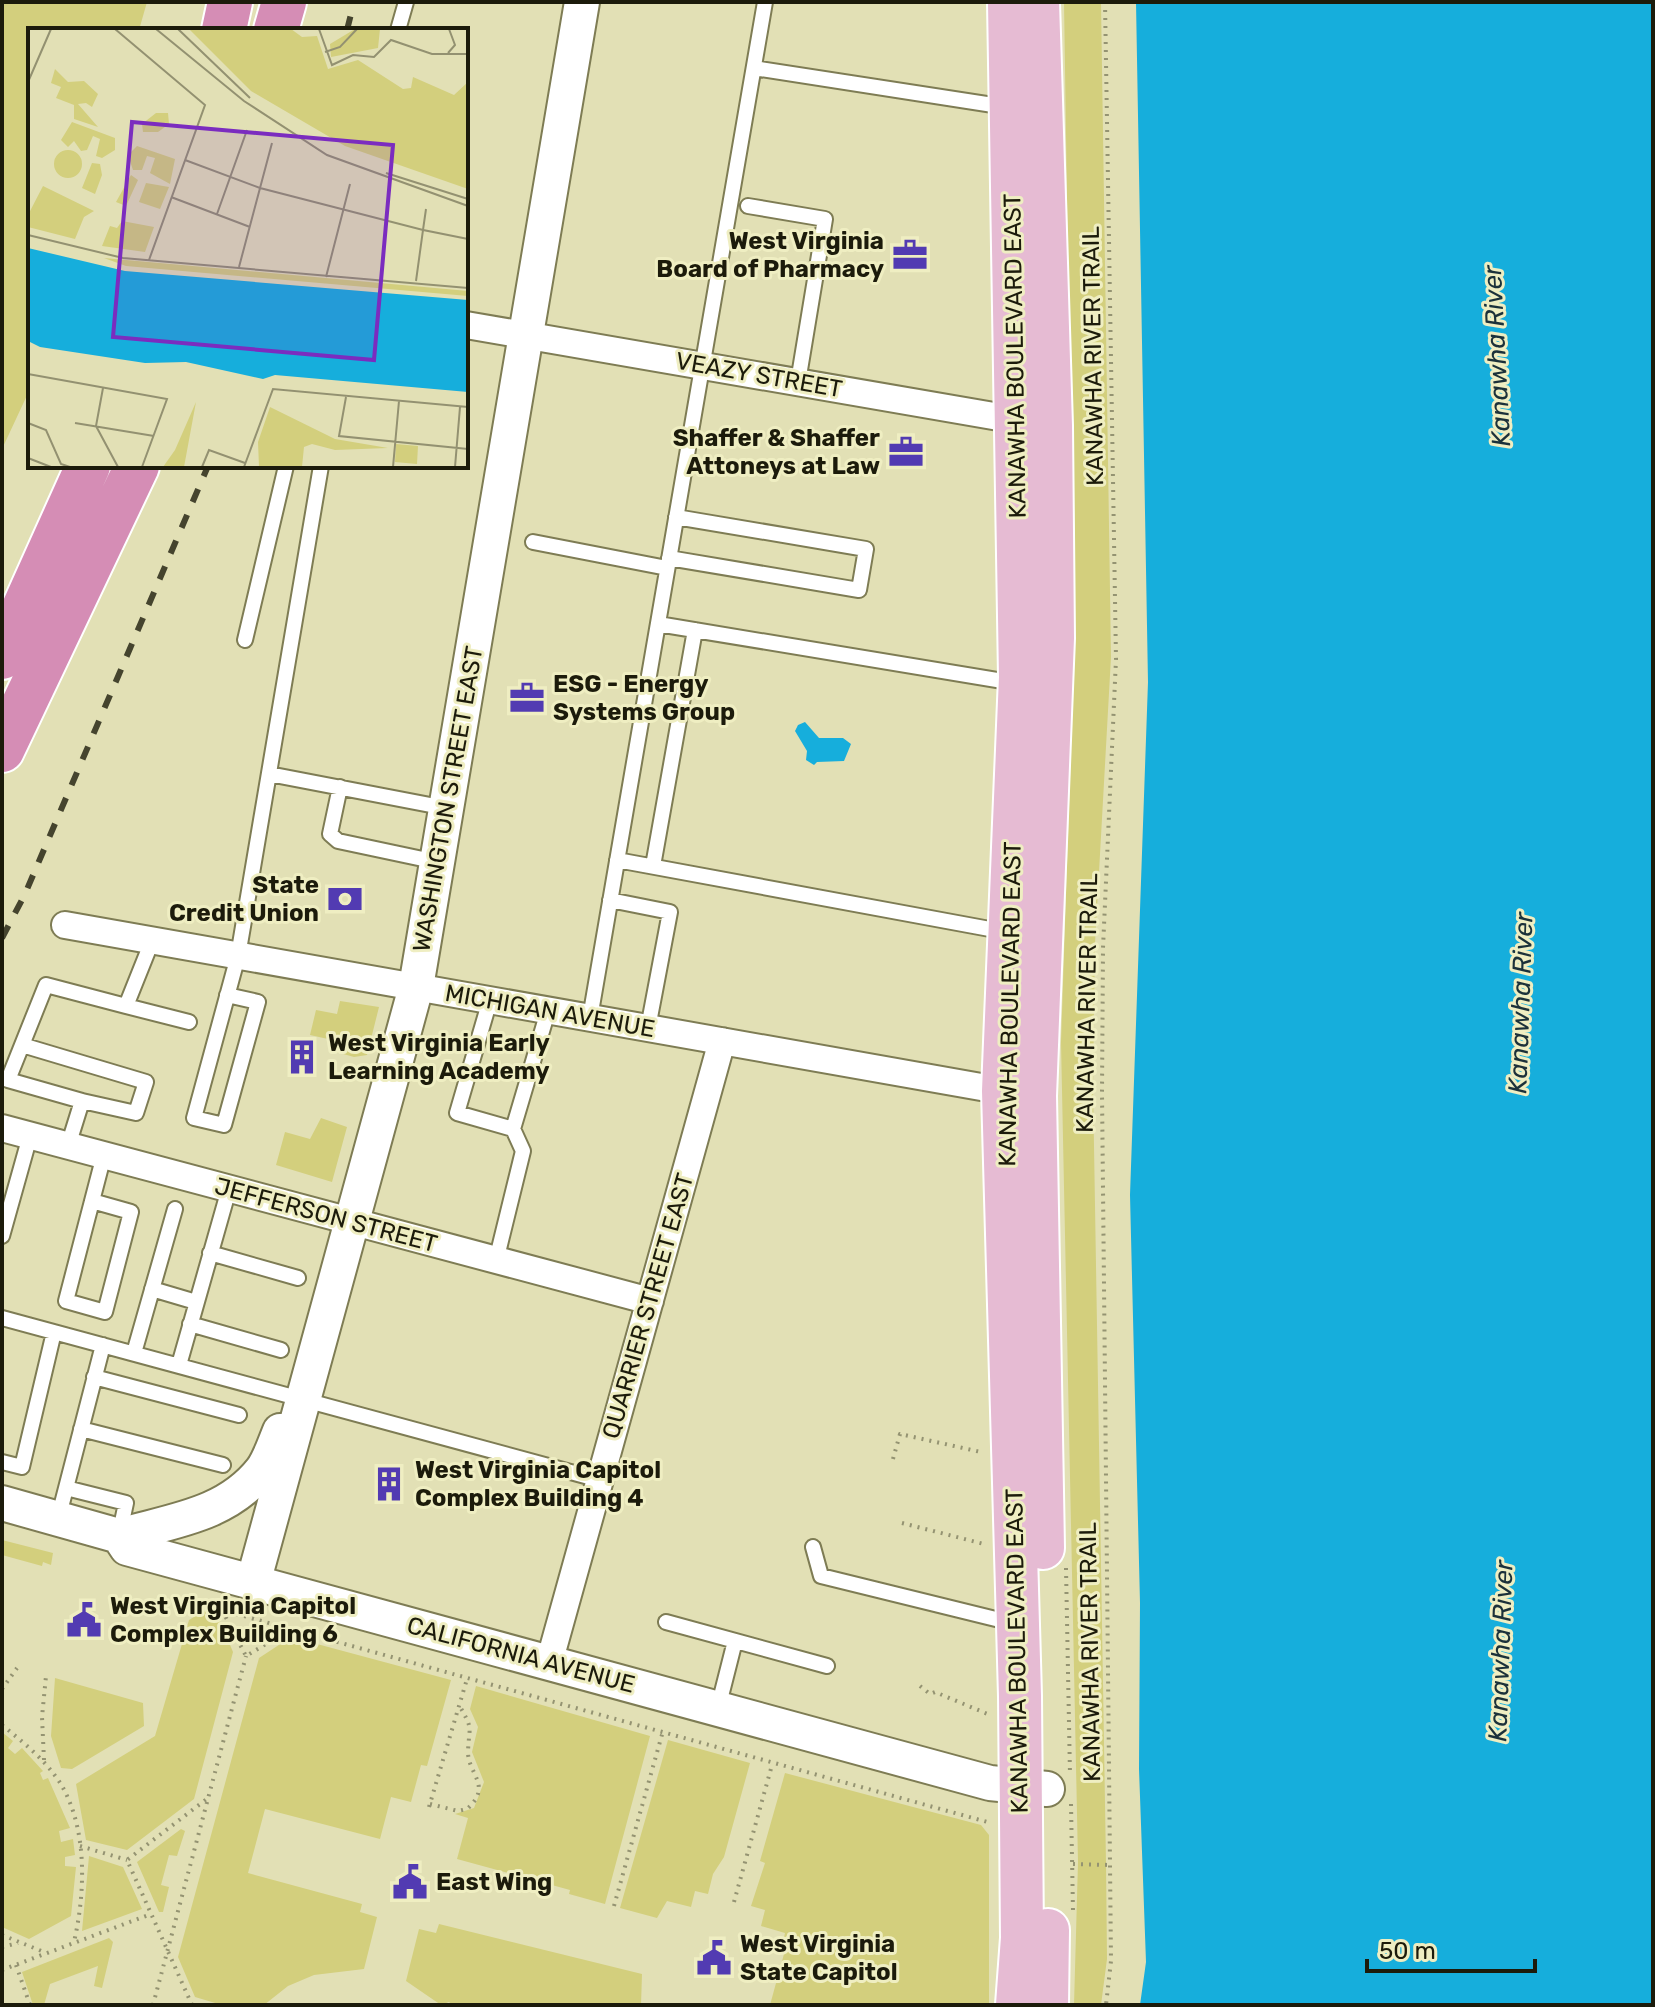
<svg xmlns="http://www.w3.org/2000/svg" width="1655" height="2007" font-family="Rubik,sans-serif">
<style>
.green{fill:#d3cf7d}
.water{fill:#16aedc}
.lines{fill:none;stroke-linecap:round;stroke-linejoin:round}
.service-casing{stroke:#7e7c54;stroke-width:18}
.minor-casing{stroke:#7e7c54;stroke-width:30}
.tertiary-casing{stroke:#7e7c54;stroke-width:38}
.primary-casing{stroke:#fff;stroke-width:46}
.motorway-casing{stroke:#fff;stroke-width:48}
.path{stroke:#949372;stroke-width:4;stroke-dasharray:2 6;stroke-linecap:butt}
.service{stroke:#fff;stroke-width:14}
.minor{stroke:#fff;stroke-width:26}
.tertiary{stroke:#fff;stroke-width:34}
.primary{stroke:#e6bbd3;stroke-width:42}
.motorway{stroke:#d58db5;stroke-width:44}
.rail{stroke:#45442e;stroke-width:6;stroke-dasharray:14 14;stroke-linecap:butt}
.labels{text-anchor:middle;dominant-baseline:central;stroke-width:6;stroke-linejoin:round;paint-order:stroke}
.poi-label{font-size:24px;font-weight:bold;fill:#1c1b0b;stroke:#efeec2;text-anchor:start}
.street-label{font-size:24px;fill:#1c1b0b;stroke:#efeec2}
.water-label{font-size:26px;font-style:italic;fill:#1b313a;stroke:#efeec2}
.inset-road{fill:none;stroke:#939171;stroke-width:2}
.view{fill:#7b2cbf;fill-opacity:0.15;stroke:#7b2cbf;stroke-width:4}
.inset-edge{fill:none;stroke:#1c1b0b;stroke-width:4}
</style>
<rect width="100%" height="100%" fill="#e2e0b5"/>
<path class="green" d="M2,2H147L139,30H30V389L2,449Z
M1064,2H1101L1111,657L1095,944L1093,1086L1106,1863L1107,1959L1101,2005H1074L1078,1862L1061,1042L1074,660Z
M340,1001L379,1007L367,1055L354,1057L336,1052L337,1041L310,1035L316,1010L337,1014Z
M321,1118L347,1127L332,1182L276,1165L285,1132L310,1139Z
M2,1540L53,1553L51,1565L43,1562L42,1566L2,1555Z
M204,1611L217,1614L233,1652L194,1799L127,1850L86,1840L76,1784L155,1736L189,1620Z
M291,1637L451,1680L427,1766L421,1765L411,1802L391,1797L380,1839L265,1809L248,1873L362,1904L360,1912L377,1917L364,1969L314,1975L288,1986L264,2005H222L195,1997L178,1957L259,1658Z
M55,1678L143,1703L144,1726L72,1769L61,1768L51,1736Z
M476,1686L650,1736L605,1904L569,1894L570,1890L457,1859L468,1818L455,1814L474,1808L484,1782L472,1752L478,1727L470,1709Z
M2,1732L13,1741L8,1748L15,1754L22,1748L43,1771L40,1773L43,1780L48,1778L70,1828L59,1831L61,1842L73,1839L75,1855L65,1857V1866L76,1867L71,1916L29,1939L2,1927Z
M668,1740L750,1763L724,1857L713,1874L708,1894L695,1891L691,1907L667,1901L657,1918L620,1908Z
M785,1773L981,1825L989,1835V2005H770L787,1943L783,1942L785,1933L761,1926L765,1910L751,1906L765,1863L760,1861Z
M181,1829L185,1831L177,1856L169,1855L161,1885L169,1887L163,1912H159L137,1862Z
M89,1856L123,1867L142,1909L82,1931Z
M439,1924L642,1974L641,2005H452L449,2002L441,2005L406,1981L419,1929L436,1933Z
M109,1938L113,1942L102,1988L94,1986L98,1966L50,1984L44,2005H33L22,1972Z"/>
<path class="water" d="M1136,2H1653V2005H1140L1146,1962L1139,1769L1140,1603L1130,1195L1148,682Z
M805,722L819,738H843L851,744L844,761L817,762L814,765L806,760L807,751L795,731L798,725Z"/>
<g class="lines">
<g class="service-casing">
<path id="service" d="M398,30L406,2
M754,68L1006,107
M748,206L825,219L798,382
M533,542L667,568
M669,558L859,590L866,549L676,517
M658,624L1015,683
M245,640L286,466
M269,774L446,808
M340,787L330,834L338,841L437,862
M617,860L1006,932
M653,866L695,630
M610,900L670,912L648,1028
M227,995L258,1002L224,1125L194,1118L238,956L321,466
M490,1000L457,1113L513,1129
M126,1006L189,1022
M590,1018L765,2
M22,1045L146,1082L136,1113L82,1101
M68,1146L82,1101L8,1080L46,985L126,1006L152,941
M92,1201L131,1212L105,1312L66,1301L104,1155
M2,1236L30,1136
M210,1253L298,1278
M496,1261L523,1151L513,1129L548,1011
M152,1289L196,1302
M2,1318L600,1480
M190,1324L281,1350
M134,1353L175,1209
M179,1365L229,1189
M94,1377L239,1415
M81,1429L223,1465
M2,1462L22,1467L54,1332
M66,1488L126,1503L119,1536
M58,1519L103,1345
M813,1547L821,1576L1012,1623
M666,1622L827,1666
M718,1708L735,1641"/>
</g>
<g class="minor-casing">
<path id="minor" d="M466,325L1028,422
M65,925L1015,1093
M2,1128L650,1301
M549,1663L722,1041"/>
</g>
<g class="tertiary-casing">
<path id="tertiary" d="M2,1503L119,1536L127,1548L990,1783L1047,1789
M119,1536C170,1521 226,1516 262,1470C270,1459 275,1443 280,1431
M253,1583L416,987L582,2"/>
</g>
<g class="primary-casing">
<path id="primary" d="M1009,2L1020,677L1003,1091L1020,1696L1022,1938L1017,2005
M1038,2L1051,426L1053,638L1035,1096L1043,1548
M1047,2005L1048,1930"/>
</g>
<g class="motorway-casing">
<path id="motorway" d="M224,30L230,2
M276,30L284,2
M2,657L88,466
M2,750L137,466"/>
</g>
<path class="path" d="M1105,2L1116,659L1103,948L1102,1092L1111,1961L1106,2005
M893,1459L900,1434L981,1452
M902,1523L984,1544
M1066,1568L1070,1775
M218,1602L222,1610L991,1823
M222,1610L246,1656L291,1629
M920,1686L930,1694L935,1692L990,1715
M2,1689L17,1668
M2,1725C24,1743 47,1761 62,1786C88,1832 85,1894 74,1942
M44,1760L42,1717L46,1676
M430,1804L458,1811L467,1809C493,1786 468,1774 468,1752C469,1725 474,1731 459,1705
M1071,1804L1073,1911
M429,1807L467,1679
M80,1846L127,1860
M1073,1864L1110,1865
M734,1902L772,1765
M614,1906L663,1731
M2,1935L44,1952
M2,1947L18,1943
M16,1965L30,2005
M2,1970L151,1914
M153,2005L246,1656
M192,2005L127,1860L208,1798"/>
<use href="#service" class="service"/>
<use href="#minor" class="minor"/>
<use href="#tertiary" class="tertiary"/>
<use href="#primary" class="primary"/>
<use href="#motorway" class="motorway"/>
<path class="rail" d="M347,30L354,2
M2,938L25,894L208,466"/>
</g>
<defs>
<g id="office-bare" transform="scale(2.76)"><path d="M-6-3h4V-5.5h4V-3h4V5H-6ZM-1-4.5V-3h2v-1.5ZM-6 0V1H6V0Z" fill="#523bb2" stroke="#efeec2" stroke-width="2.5" paint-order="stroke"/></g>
<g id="bank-bare" transform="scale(2.76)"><path d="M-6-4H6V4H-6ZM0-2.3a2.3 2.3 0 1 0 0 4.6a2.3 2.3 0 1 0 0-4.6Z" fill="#523bb2" stroke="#efeec2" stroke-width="2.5" paint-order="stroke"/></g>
<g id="building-bare" transform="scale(2.76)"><path d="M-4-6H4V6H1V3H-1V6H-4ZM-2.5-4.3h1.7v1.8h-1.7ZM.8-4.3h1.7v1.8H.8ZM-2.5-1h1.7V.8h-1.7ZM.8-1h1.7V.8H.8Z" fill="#523bb2" stroke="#efeec2" stroke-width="2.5" paint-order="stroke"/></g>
<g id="civic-bare" transform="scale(2.76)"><path d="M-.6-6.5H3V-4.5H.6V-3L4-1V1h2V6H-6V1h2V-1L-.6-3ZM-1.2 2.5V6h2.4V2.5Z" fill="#523bb2" stroke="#efeec2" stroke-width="2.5" paint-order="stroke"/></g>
</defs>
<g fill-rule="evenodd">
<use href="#office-bare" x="910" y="255"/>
<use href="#office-bare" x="906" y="452"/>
<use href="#office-bare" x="527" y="698"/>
<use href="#bank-bare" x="345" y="899"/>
<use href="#building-bare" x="302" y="1057"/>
<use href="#building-bare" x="389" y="1484"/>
<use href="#civic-bare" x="84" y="1620"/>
<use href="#civic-bare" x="410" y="1882"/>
<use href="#civic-bare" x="714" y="1958"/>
</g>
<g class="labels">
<g class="poi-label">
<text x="884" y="241" text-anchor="end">West Virginia<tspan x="884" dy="28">Board of Pharmacy</tspan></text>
<text x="880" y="438" text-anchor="end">Shaffer &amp; Shaffer<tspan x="880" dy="28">Attoneys at Law</tspan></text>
<text x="553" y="684">ESG - Energy<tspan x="553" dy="28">Systems Group</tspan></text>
<text x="319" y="885" text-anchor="end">State<tspan x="319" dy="28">Credit Union</tspan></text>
<text x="328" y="1043">West Virginia Early<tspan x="328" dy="28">Learning Academy</tspan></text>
<text x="415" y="1470">West Virginia Capitol<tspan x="415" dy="28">Complex Building 4</tspan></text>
<text x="110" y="1606">West Virginia Capitol<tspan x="110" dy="28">Complex Building 6</tspan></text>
<text x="436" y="1882">East Wing</text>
<text x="740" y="1944">West Virginia<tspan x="740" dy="28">State Capitol</tspan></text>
</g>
<g class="street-label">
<text transform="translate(1015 356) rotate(-91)">KANAWHA BOULEVARD EAST</text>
<text transform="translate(1093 356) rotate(-91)">KANAWHA RIVER TRAIL</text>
<text transform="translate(759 375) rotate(10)">VEAZY STREET</text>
<text transform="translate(448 799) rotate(-80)">WASHINGTON STREET EAST</text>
<text transform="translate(1087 1003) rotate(-89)">KANAWHA RIVER TRAIL</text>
<text transform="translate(1010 1004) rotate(-89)">KANAWHA BOULEVARD EAST</text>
<text transform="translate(550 1011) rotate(10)">MICHIGAN AVENUE</text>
<text transform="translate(326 1215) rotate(15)">JEFFERSON STREET</text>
<text transform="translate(648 1306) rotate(-74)">QUARRIER STREET EAST</text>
<text transform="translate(1017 1651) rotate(-91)">KANAWHA BOULEVARD EAST</text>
<text transform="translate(1090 1652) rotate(-91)">KANAWHA RIVER TRAIL</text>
<text transform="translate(521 1655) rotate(15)">CALIFORNIA AVENUE</text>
</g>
<g class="water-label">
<text transform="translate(1497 356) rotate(-93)">Kanawha River</text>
<text transform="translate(1521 1003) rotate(-88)">Kanawha River</text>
<text transform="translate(1501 1651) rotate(-88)">Kanawha River</text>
</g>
</g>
<g transform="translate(28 28)">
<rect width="440" height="440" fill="#e2e0b5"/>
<path d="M161,1H263L274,9L289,8L300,41L330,32L375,61L383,60L385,49L426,67L440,54V161L317,118L223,63ZM327,1H352L350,20L303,29L302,16ZM27,41L40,54L56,53L70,66L64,79L58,75L50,76L70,99L46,91V77L28,70L33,59L23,55ZM128,85H140L141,96L130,104H115L114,96ZM44,94L87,110V122L74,130L68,128L72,111L65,108L59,122L53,123L46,113L40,119L33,112ZM109,118L147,131L142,156L122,145L127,130L119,128L114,142H105L100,127ZM26 136a14 14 0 1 1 28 0a14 14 0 1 1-28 0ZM64,135L72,136L74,147L67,166L54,160ZM103,147L110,152L98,178L88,174ZM118,155L141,159L132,181L111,174ZM15,158L66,183L56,189L47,211L0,199V187ZM94,193L126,199L117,224L74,218L82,198L89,200ZM76,230L440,263V268L98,238ZM168,374L156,439H135L147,422ZM242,379L307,411L360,420L307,422L284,416L276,419L274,439H231L230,414ZM368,416L390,418L389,436L367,434Z" fill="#d3cf7d"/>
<path d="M0,220L97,243L440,272V364L247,347L235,351L158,334L117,335L12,319L0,313Z" fill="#16aedc"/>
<path class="inset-road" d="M87,1L177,77L121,232M128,1L216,73L299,127L440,178M150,1L222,70M291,1L304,37L325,27L346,29L363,12L404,26H440M297,24L312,19L329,1M420,25L427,17L421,1M0,54L23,1M157,132L232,160L395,202L398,181M358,145L440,171M143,169L222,199M189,186L219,102M0,207L95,230L440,260M211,239L244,115M298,249L322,156M388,253L395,202L440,211M0,346L139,371L114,439M75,360L68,398L90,439M318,369L311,408L440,421M0,395L18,402L33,436L42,439M47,395L126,408M0,430L23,439M174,439L181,422L217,435M216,439L245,361L440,379M365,439L371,373M427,439L432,379"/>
<path class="view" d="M104,94L365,117L346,332L85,309Z"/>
<rect width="440" height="440" class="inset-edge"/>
</g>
<rect width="1655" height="2007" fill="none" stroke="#1c1b0b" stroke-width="8"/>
<path d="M1367 1959v12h168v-12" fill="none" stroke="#1c1b0b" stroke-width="4"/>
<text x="1379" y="1959" font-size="24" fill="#1c1b0b" stroke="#efeec2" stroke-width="6" paint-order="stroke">50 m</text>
</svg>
